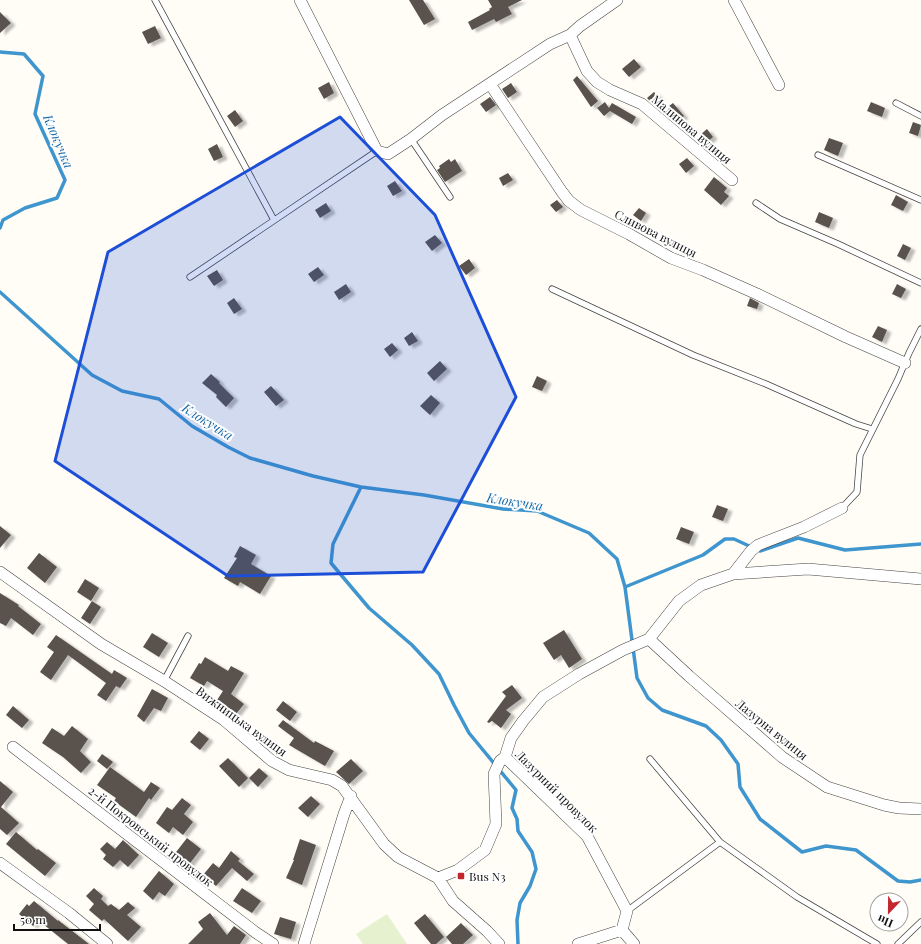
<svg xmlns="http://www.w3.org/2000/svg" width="921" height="944" font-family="'Playfair Display',serif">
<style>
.pitch{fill:#e6f2cf}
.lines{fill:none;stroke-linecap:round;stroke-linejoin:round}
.stream{stroke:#3f96cf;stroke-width:3.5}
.building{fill:#5a524d;filter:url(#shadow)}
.service-casing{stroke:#444;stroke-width:7}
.minor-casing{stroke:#444;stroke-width:12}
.service{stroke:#fff;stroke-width:5.5}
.minor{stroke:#fff;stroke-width:11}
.marked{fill:#1d4ed8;fill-opacity:0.2;stroke:#1d4ed8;stroke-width:3;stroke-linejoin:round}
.poi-dot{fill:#c4262e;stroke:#fff;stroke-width:1.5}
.labels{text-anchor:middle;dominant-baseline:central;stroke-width:4;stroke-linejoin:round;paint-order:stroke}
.street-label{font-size:12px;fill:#111;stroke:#fff}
.poi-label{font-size:12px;fill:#111;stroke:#fff;text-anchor:start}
.water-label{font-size:13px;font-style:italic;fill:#1768a6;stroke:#fff}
</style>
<defs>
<filter id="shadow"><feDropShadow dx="4.5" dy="2.5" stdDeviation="1" flood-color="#0004"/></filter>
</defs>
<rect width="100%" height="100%" fill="#fffdf5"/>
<path class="pitch" d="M387,914L407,944H363L356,934Z"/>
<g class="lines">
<path class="stream" d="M0,52L24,54L43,76L35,114L65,180L57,198L25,208L3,220L0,228
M0,292L92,375L122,391L159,399L192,426L228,447L250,458L313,476L361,487L424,495L503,509L537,511L589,533L617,559L625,587L637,678L648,698L662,710L706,726L721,740L738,764L740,787L760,819L802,852L826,846L856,850L898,881L910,882L921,880
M361,487L333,544L331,563L369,608L412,645L439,674L454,705L469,733L516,790L512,808L517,819L518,831L532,852L536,869L530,886L520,903L517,920L518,944
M625,587L703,555L725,539H734L760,551L798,538L845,550L921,544"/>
</g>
<path class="building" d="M409,0H423L435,19L424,25Z
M488,0H522L508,7L512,14L496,22L494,19L472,30L468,22L490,10L489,9L492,7Z
M0,12L11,23L0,33Z
M155,26L161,38L148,44L142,32Z
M634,59L641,67L629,77L622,69Z
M577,76L598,101L591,107L573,80Z
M329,82L334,93L324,99L318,88Z
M511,83L517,92L508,98L502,89Z
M654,92L661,99L654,105L647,98Z
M490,97L496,105L486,112L480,104Z
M605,102L609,108L612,103L636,117L632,124L610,111L604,116L597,108Z
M871,102L885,108L882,117L867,111Z
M673,103L684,116L675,123L664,110Z
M235,110L243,121L235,127L227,116Z
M913,122L921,125L918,136L909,133Z
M707,129L713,137L706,143L700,135Z
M829,138L843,143L838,156L824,150Z
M217,144L223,157L214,161L208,149Z
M687,158L694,166L686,173L679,164Z
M449,159L451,162L455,159L462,171L445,182L437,170L440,168L439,166Z
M508,173L513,180L503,186L499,178Z
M714,177L727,188L724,192L729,196L721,205L704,190Z
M395,181L402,191L393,196L387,186Z
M896,195L908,202L903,211L891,205Z
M557,200L563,207L556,212L550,205Z
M326,203L331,211L320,218L315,210Z
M639,208L646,213L641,221L633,215Z
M819,212L833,218L829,228L815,222Z
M435,235L442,243L432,251L425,242Z
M903,244L911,248L905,260L897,256Z
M469,259L475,268L466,275L459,266Z
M318,267L324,275L314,282L308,274Z
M217,270L223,280L214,286L207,276Z
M346,284L351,292L339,300L334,292Z
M897,284L906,289L901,298L892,294Z
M234,298L242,309L234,314L227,303Z
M750,298L759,303L757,309L747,306Z
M878,326L887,330L882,342L872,337Z
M412,332L418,341L409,346L404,338Z
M392,343L398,350L390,357L384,349Z
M440,361L447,369L434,381L427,373Z
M211,374L220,382L219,383L234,398L226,407L216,397L217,395L202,383Z
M537,376L547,381L542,391L532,387Z
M271,386L284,400L276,406L264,392Z
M431,395L440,403L430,415L420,406Z
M717,505L728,509L723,521L712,517Z
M0,526L11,535L0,548Z
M681,527L694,532L689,544L676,539Z
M240,546L256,555L251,564L271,576L260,594L240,582L238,586L224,578L237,558L234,557Z
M39,553L57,567L45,583L27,568Z
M85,579L99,588L91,601L77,592Z
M0,593L19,605L18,606L41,624L33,635L11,618L6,626L0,623Z
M92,601L101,607L90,624L81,618Z
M564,630L582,659L569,668L561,655L554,660L543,643Z
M152,633L168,643L159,657L143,647Z
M56,635L112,674L114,670L127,678L120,688L116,686L106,701L97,695L106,683L68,655L51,680L40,672L54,652L47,647Z
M205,657L228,671L231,666L244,673L231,694L244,704L236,714L217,700L223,691L207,681L204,686L190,678L199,663L201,664Z
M512,685L522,698L506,710L511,714L501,728L492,721L489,723L487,722L506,696L502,692Z
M152,689L168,698L161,711L154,708L144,722L137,716Z
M283,701L297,712L290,721L276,710Z
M13,706L29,720L22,728L6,715Z
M283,720L314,743L315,741L334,751L325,766L289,745L294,738L278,726Z
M72,726L88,739L80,751L91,762L81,773L63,757L42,743L52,728L64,736Z
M199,731L209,739L200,750L190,742Z
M102,754L113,762L107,769L97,761Z
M228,758L248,778L239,787L219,766Z
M351,759L363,771L349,784L336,772Z
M110,767L144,792L151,782L160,788L151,800L149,798L136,817L114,801L116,798L97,785Z
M259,768L268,776L258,787L249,778Z
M0,781L13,792L1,807L19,823L7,835L0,829Z
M311,796L320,804L308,817L298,808Z
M182,798L191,805L184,814L193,822L183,835L173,827L169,833L156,823L167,807L172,810Z
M16,832L37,850L38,849L56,863L45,876L6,844Z
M187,838L201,849L187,867L173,856Z
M300,839L316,845L302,885L286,878L294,860H293Z
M123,840L139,855L128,867L120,860L113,867L103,859L106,855L100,849L107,842L115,849Z
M231,851L240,859L238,861L254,874L247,881L232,868L216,886L203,875L213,863L219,868Z
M159,871L174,884L165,896L159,892L153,900L143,891Z
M94,888L103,896L101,899L108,906L111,904L119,910L128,902L135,908L127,915L141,927L128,941L104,919L102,921L89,910L94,904L86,896Z
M242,888L261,901L252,913L233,901Z
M34,901L58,921V920L89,944H68L38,920L33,926L19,914L27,904L29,906Z
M210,913L227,935L234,926L246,935L240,944H188L203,929L198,922Z
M425,914L444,937L436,944H431L414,923Z
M280,917L296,922L291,939L274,934Z
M461,923L473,935L463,944H452L446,937Z"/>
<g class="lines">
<g class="service-casing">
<path id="service" d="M155,0L274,220
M896,103L921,116
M411,139L450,197
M818,155L921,200
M756,203L780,219L838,244L921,283
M190,277L377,151
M552,289L693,355L766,384L856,424L872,429
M842,508L857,492L860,455L898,379L909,353L921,329
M164,681L188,636
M650,759L720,842L797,897L877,944
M627,911L720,842
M898,944L921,922"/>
</g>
<g class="minor-casing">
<path id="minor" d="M300,0L377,151L388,154L411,139L442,115L550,44L570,35L580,26L617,0
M734,0L779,85
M570,35L587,71L597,82L610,90L642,104L732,180
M490,84L562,192L569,201L581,210L629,234L671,258L703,270L757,294L846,337L905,363
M0,572L101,644L164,681L224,720L272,761L289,770L332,780L342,786L384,844L398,857L438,878L453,901L487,931L499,944
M733,574L751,551L758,545L804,527L842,508
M649,639L679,601L701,585L733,574L808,569L921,579
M13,747L255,932L273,944
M505,757L587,836L627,911L622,930
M0,863L69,913L107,944
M438,878L458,870L485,850L496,824L494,774L500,761L505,757L511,738L523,721L543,697L579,674L623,650L649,639L689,676L782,757L827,787L884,805L899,808L921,809
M304,944L344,814L351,796
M578,944L622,930L634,944"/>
</g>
<use href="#service" class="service"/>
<use href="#minor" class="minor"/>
</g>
<path class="marked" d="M340,117L435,215L516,397L423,572L228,576L55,461L108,252Z"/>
<rect class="poi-dot" x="457" y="872" width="8" height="8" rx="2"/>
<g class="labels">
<g class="street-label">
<text transform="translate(692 129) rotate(40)">Малинова вулиця</text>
<text transform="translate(656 233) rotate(27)">Сливова вулиця</text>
<text transform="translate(242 721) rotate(36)">Вижницька вулиця</text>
<text transform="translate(772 729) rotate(39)">Лазурна вулиця</text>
<text transform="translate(557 791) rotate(45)">Лазурний провулок</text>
<text transform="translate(151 836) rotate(38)">2-й Покровський провулок</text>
</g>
<g class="poi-label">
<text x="469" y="876">Bus N3</text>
</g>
<g class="water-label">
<text transform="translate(59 141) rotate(67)">Клокучка</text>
<text transform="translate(208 421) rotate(32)">Клокучка</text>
<text transform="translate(515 501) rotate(9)">Клокучка</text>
</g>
</g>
<g transform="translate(889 912) rotate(202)"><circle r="19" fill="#ffffff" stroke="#a0a0a0"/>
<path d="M0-3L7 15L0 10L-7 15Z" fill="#c4262e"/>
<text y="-6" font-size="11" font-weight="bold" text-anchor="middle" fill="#111111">Пн</text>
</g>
<path d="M14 924v6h86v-6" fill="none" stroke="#111111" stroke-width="2"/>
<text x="20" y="924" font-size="12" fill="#111111" stroke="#ffffff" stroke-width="3" paint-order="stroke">50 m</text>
</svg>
